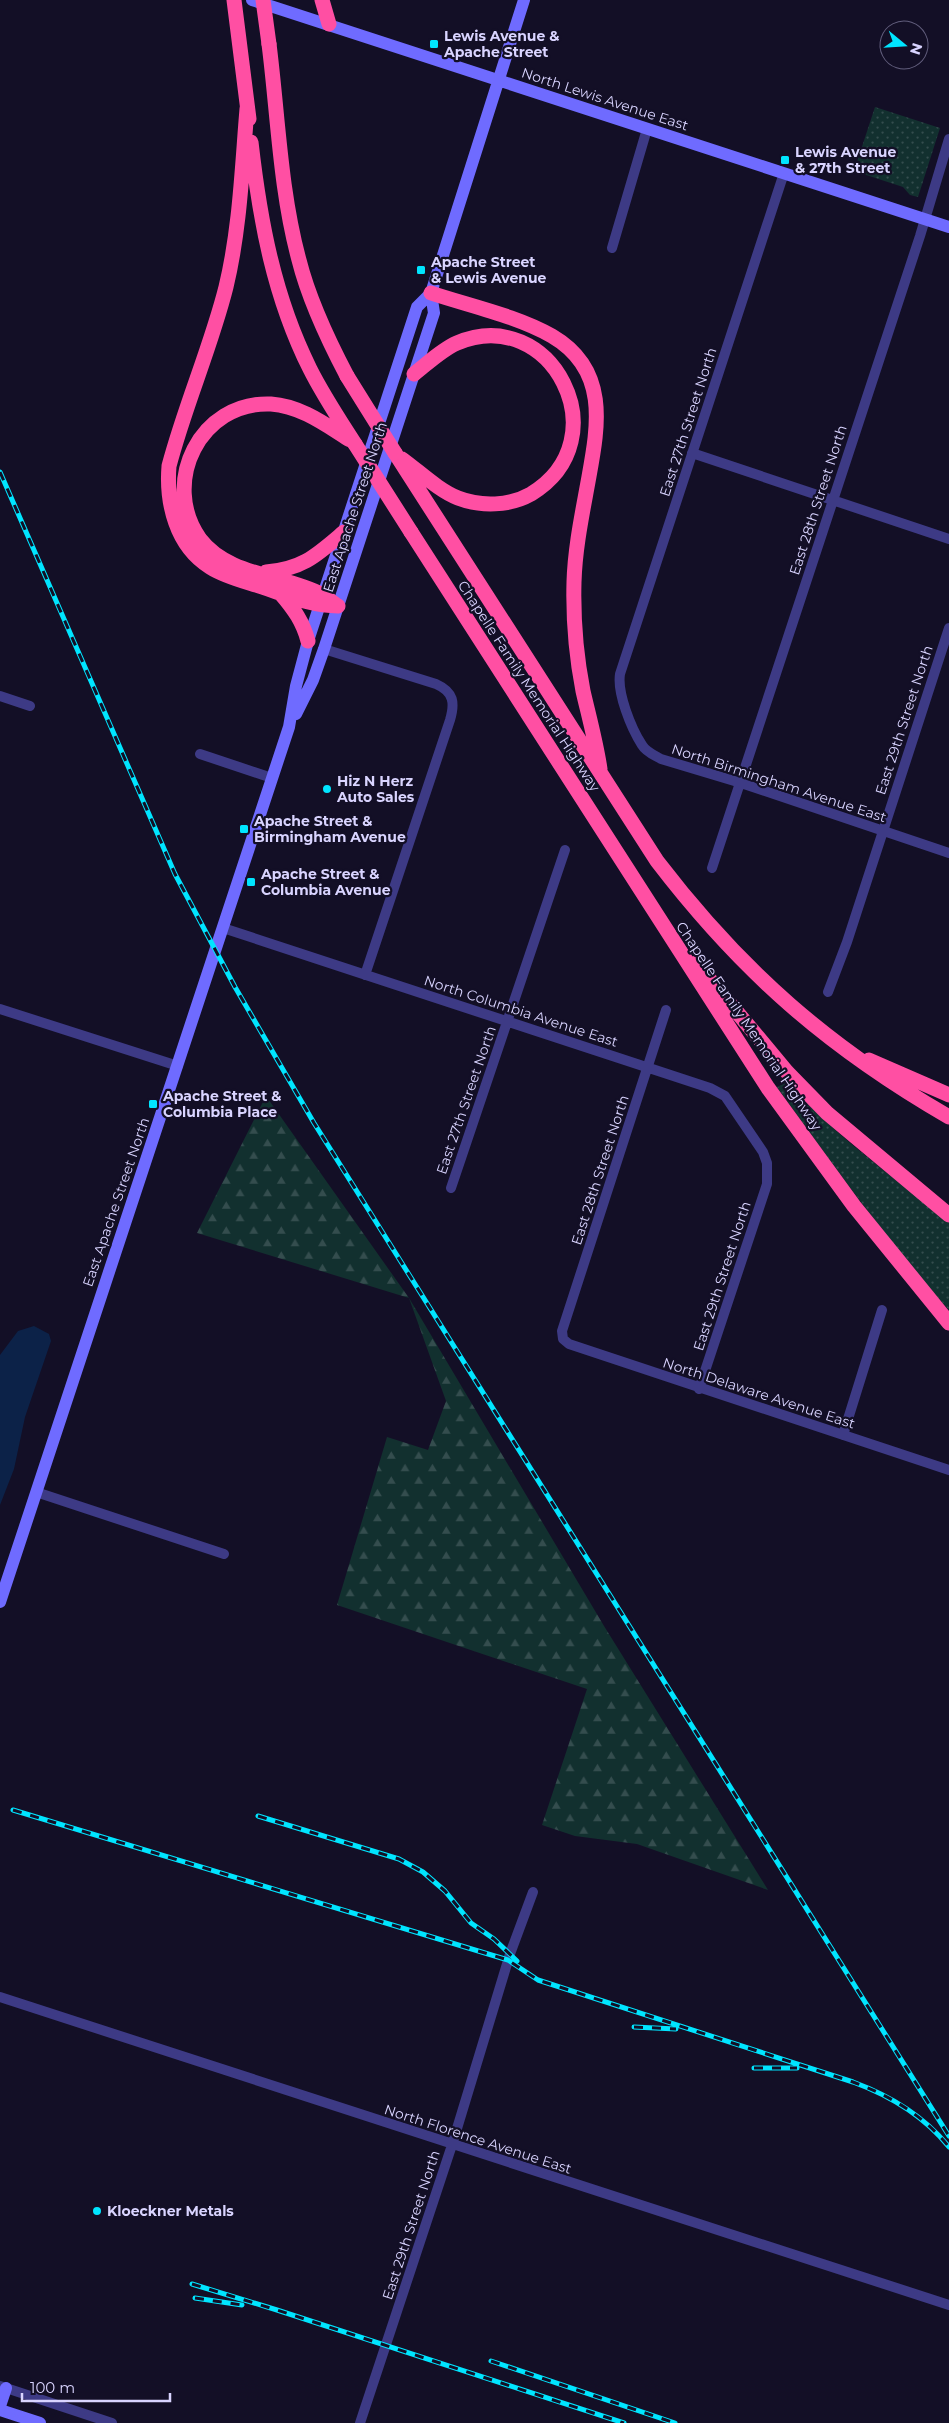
<svg xmlns="http://www.w3.org/2000/svg" width="949" height="2423" font-family="Montserrat,sans-serif">
<style>
.grass{fill:url(#grass-dots)}
.forest{fill:url(#forest-firs)}
.water{fill:#0c2248}
.lines{fill:none;stroke-linecap:round;stroke-linejoin:round}
.street{stroke:#3d3a85;stroke-width:10}
.secondary{stroke:#6f6bff;stroke-width:12}
.highway{stroke:#ff4fa3;stroke-width:15}
.rail-casing{stroke:#00e5ff;stroke-width:5}
.rail{stroke:#130f26;stroke-width:3;stroke-dasharray:9;stroke-linecap:butt}
.highway-bridge{stroke:#ff4fa3;stroke-width:15}
.poi-dot{fill:#00e5ff;stroke:#130f26;stroke-width:2}
.labels{text-anchor:middle;dominant-baseline:central;stroke-width:4.5;stroke-linejoin:round;paint-order:stroke}
.poi-label{font-size:14px;font-weight:bold;fill:#d9d4ff;stroke:#130f26;text-anchor:start}
.street-label{font-size:14px;fill:#d9d4ff;stroke:#130f26}
</style>
<defs>
<pattern id="grass-dots" width="8" height="8" patternUnits="userSpaceOnUse" patternTransform="scale(1.25)"><rect width="8" height="8" fill="#12302f"/><path d="M2 2h.1M6 6h.1" fill="none" stroke="#344d4e" stroke-width="1.8" stroke-linecap="round"/></pattern>
<pattern id="forest-firs" width="22" height="20" patternUnits="userSpaceOnUse" patternTransform="scale(1.25)"><rect width="22" height="20" fill="#12302f"/><path d="M5 1l3.5 6h-7zM16 11l3.5 6h-7z" fill="#344d4e"/></pattern>
</defs>
<rect width="100%" height="100%" fill="#130f26"/>
<path class="grass" d="M875,107L940,128L918,197L910,195L903,187L854,171Z
M787,1082C834,1136 895,1177 949,1223V1310C886,1240 832,1163 777,1087Z"/>
<path class="forest" d="M266,1096L409,1298L604,1626L768,1890L637,1844L575,1836L542,1825L587,1689L337,1605L387,1437L428,1450L446,1401L409,1298L197,1233Z"/>
<path class="water" d="M34,1326L49,1334L51,1341L25,1417L14,1469L0,1505V1355L18,1331Z"/>
<g class="lines">
<path class="street" d="M784,173L620,674C617,693 631,728 642,745C646,752 654,755 661,759L741,783L949,853
M612,248L647,129
M692,453L949,539
M324,649L436,684C454,692 455,703 450,720L365,975
M0,696L30,706
M200,754L272,778
M712,868L920,236L949,139
M223,928L710,1088L725,1096L763,1152L767,1163V1184L699,1389
M828,992L847,942L949,628
M0,1009L178,1066
M666,1010L562,1331L563,1339L569,1344L949,1470
M451,1188L565,850
M843,1435L882,1310
M36,1492L224,1554
M0,1997L949,2305
M0,2386L112,2423
M360,2423L452,2145L510,1954L533,1892"/>
<path class="secondary" d="M252,0L949,227
M296,714L313,680L324,649L434,313L431,293
M0,1602L289,727L296,686L308,641L417,307L431,293L524,0
M0,2406L6,2388
M0,2410L40,2423"/>
<path class="highway" d="M234,0L249,119
M322,0L329,24
M269,44C278,115 280,190 299,260C309,300 327,338 347,376
M247,109C242,168 240,229 226,287C211,347 185,405 169,466C166,503 176,546 210,567C227,578 249,582 268,589C291,597 313,606 338,606
M251,142C260,221 274,297 310,369C323,395 339,419 355,444
M431,293C470,306 517,316 552,336C610,370 598,427 588,482C582,515 575,548 574,582C573,619 576,655 583,691C589,717 596,742 600,769
M395,453L657,861C742,972 828,1047 949,1117
M402,459C420,472 438,490 458,498C481,507 510,506 531,494C622,439 551,303 457,343C441,350 427,364 414,374
M411,532L768,1088L854,1206L949,1323
M266,572C303,569 317,555 344,532
M281,594C294,609 303,622 308,641
M338,606C333,603 328,598 323,595C284,574 229,577 200,539C160,483 200,401 271,404C301,406 326,425 350,440
M696,963L787,1072L827,1113L949,1215
M869,1060L949,1095"/>
<g class="rail-casing">
<path id="rail" d="M0,472L175,874L235,987L314,1123L949,2136
M13,1810L508,1960L538,1980L853,2082C891,2096 924,2116 949,2147
M258,1816L399,1859L423,1872L445,1891L471,1923L494,1939L517,1961
M634,2027L676,2029
M754,2068H797
M192,2284L277,2310L624,2423
M195,2298L242,2305
M491,2361L675,2423"/>
</g>
<use href="#rail" class="rail"/>
<path class="highway-bridge" d="M263,0L269,44
M347,376L395,453
M355,444L411,532"/>
</g>
<g class="poi-dot">
<rect x="429" y="39" width="10" height="10" rx="2.5"/>
<rect x="780" y="155" width="10" height="10" rx="2.5"/>
<rect x="416" y="265" width="10" height="10" rx="2.5"/>
<circle cx="327" cy="789" r="5"/>
<rect x="239" y="824" width="10" height="10" rx="2.5"/>
<rect x="246" y="877" width="10" height="10" rx="2.5"/>
<rect x="148" y="1099" width="10" height="10" rx="2.5"/>
<circle cx="97" cy="2211" r="5"/>
</g>
<g class="labels">
<g class="poi-label">
<text x="444" y="36">Lewis Avenue &amp;<tspan x="444" dy="16">Apache Street</tspan></text>
<text x="795" y="152">Lewis Avenue<tspan x="795" dy="16">&amp; 27th Street</tspan></text>
<text x="431" y="262">Apache Street<tspan x="431" dy="16">&amp; Lewis Avenue</tspan></text>
<text x="337" y="781">Hiz N Herz<tspan x="337" dy="16">Auto Sales</tspan></text>
<text x="254" y="821">Apache Street &amp;<tspan x="254" dy="16">Birmingham Avenue</tspan></text>
<text x="261" y="874">Apache Street &amp;<tspan x="261" dy="16">Columbia Avenue</tspan></text>
<text x="163" y="1096">Apache Street &amp;<tspan x="163" dy="16">Columbia Place</tspan></text>
<text x="107" y="2211">Kloeckner Metals</text>
</g>
<g class="street-label">
<text transform="translate(605 99) rotate(18)">North Lewis Avenue East</text>
<text transform="translate(688 422) rotate(-72)">East 27th Street North</text>
<text transform="translate(818 500) rotate(-72)">East 28th Street North</text>
<text transform="translate(355 507) rotate(-72)">East Apache Street North</text>
<text transform="translate(529 686) rotate(57)">Chapelle Family Memorial Highway</text>
<text transform="translate(904 720) rotate(-72)">East 29th Street North</text>
<text transform="translate(779 783) rotate(18)">North Birmingham Avenue East</text>
<text transform="translate(521 1011) rotate(18)">North Columbia Avenue East</text>
<text transform="translate(749 1026) rotate(56)">Chapelle Family Memorial Highway</text>
<text transform="translate(466 1100) rotate(-71)">East 27th Street North</text>
<text transform="translate(600 1170) rotate(-72)">East 28th Street North</text>
<text transform="translate(116 1202) rotate(-71)">East Apache Street North</text>
<text transform="translate(722 1276) rotate(-72)">East 29th Street North</text>
<text transform="translate(759 1393) rotate(18)">North Delaware Avenue East</text>
<text transform="translate(478 2139) rotate(18)">North Florence Avenue East</text>
<text transform="translate(411 2225) rotate(-72)">East 29th Street North</text>
</g>
</g>
<g transform="translate(904 45) rotate(108)"><circle r="24" fill="#130f26" stroke="#625e7d"/>
<path d="M0-4L9 19L0 12L-9 19Z" fill="#00e5ff"/>
<text y="-8" font-size="14" font-weight="bold" text-anchor="middle" fill="#d9d4ff">N</text>
</g>
<path d="M22 2393v8h148v-8" fill="none" stroke="#d9d4ff" stroke-width="2.5"/>
<text x="30" y="2393" font-size="15" fill="#d9d4ff" stroke="#130f26" stroke-width="4" paint-order="stroke">100 m</text>
</svg>
